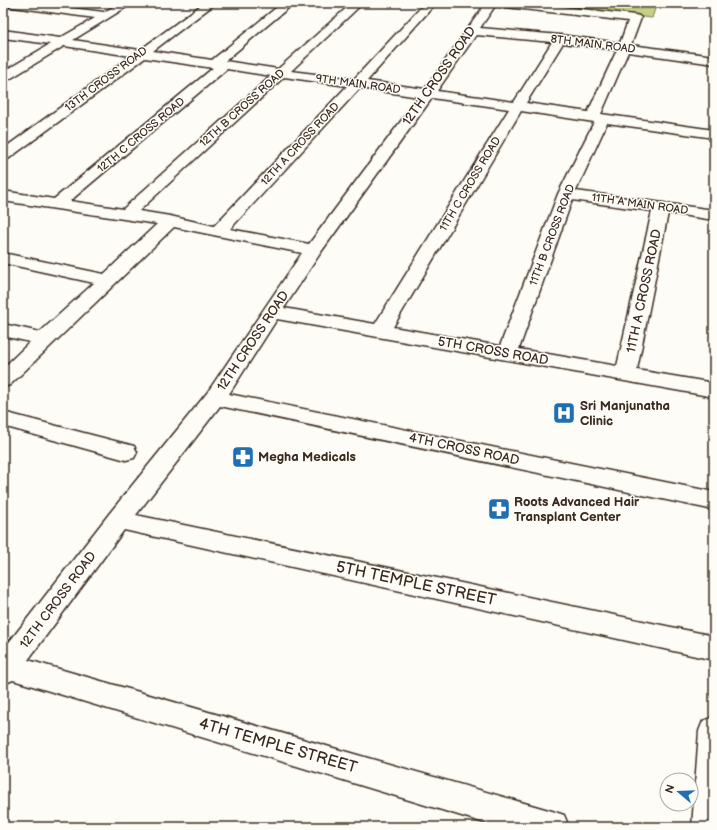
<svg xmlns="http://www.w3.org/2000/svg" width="717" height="830" font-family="'Balsamiq Sans',sans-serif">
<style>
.green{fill:#c4d084;stroke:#807d51}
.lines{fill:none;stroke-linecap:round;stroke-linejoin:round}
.street-casing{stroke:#3b2a1e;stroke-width:3}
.secondary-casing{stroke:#3b2a1e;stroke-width:3}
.street{fill:#fdfcf7;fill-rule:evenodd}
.secondary{fill:#fdfcf7;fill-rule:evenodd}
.labels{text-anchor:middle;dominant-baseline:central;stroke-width:3;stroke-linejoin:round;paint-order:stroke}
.far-street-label{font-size:11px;fill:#3b2a1e;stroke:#fdfcf7}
.street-label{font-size:13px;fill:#3b2a1e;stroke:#fdfcf7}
.poi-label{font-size:13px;font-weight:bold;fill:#3b2a1e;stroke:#fdfcf7;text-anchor:start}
.near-street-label{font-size:16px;fill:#3b2a1e;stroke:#fdfcf7}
</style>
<rect width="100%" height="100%" fill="#fdfcf7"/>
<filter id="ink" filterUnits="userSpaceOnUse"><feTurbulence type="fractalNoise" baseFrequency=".025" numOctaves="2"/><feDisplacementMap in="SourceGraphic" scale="8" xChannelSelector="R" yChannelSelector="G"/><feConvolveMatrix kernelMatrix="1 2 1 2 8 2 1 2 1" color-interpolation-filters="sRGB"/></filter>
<g filter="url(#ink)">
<path class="green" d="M517,3H657L652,18Z"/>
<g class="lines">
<g class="street-casing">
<path id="street" d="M3,3H30L104,12L120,3H133L73,40L140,50L204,3H216L153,51L212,60L282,3H294L225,61L278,69L352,3H363L291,71L354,79L425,3H436L367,81L425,89L486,3H527L635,15L639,16L641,18L631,45L714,56V64L628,52L601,114L714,130V138L607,123L576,191L714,210V220L668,213L637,370L714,383V397L277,319L229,394L714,492V510L220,406L136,515L714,636V660L124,530L28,660L552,811L564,815L569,827H498L13,680L3,684V650L109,514L207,393L302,253L174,227L10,385L3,387V368L30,342L3,336V324L40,332L94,283L3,263V253L104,274L157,224L3,201V191L54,199L213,68L145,58L8,159L3,161V149L131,56L64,46L8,80L3,81V72L50,44L3,38V30L60,38L95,18L5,6H3ZM495,6H497L628,21L620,43L560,35L480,28ZM476,35L552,42L514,102L437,91ZM563,43L617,50L588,112L526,103ZM227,69L271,76L123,209L70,201ZM284,77L347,86L214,226L170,216L139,211ZM360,88L419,97L309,244L230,229ZM432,98L509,109L375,324L284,308L321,252ZM521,111L594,122L558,194L500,346L393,327ZM572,200L652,211L617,366L519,349Z
M3,412L134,446L137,452L134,458L126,460L3,426Z"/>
</g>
<g class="secondary-casing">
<path id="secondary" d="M714,717V827H692L699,731L703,721Z"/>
</g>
<use href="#street" class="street"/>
<use href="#secondary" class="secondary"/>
</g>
</g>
<defs>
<g id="hospital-square" transform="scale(1.15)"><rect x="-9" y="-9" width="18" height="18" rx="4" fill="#1f6fb2" stroke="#fdfcf7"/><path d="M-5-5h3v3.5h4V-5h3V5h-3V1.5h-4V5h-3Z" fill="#fff"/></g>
<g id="pharmacy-square" transform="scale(1.15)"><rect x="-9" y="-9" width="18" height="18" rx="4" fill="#1f6fb2" stroke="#fdfcf7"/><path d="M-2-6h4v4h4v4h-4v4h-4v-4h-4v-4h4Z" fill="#fff"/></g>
</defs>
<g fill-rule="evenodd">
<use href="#hospital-square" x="564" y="413"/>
<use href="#pharmacy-square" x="243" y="457"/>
<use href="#pharmacy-square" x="499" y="509"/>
</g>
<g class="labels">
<g class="far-street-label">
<text transform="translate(593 44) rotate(7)">8TH MAIN ROAD</text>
<text transform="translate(106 79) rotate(-37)">13TH CROSS ROAD</text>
<text transform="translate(358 84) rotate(8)">9TH MAIN ROAD</text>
<text transform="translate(242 108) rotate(-42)">12TH B CROSS ROAD</text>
<text transform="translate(141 135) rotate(-40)">12TH C CROSS ROAD</text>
<text transform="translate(300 144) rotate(-47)">12TH A CROSS ROAD</text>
<text transform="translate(470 184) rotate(-59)">11TH C CROSS ROAD</text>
<text transform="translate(640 204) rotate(8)">11TH A MAIN ROAD</text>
<text transform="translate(552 235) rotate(-69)">11TH B CROSS ROAD</text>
</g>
<g class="street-label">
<text transform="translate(439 76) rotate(-55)">12TH CROSS ROAD</text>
<text transform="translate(644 291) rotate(-78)">11TH A CROSS ROAD</text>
<text transform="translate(253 341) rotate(-56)">12TH CROSS ROAD</text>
<text transform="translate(493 351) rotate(10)">5TH CROSS ROAD</text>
<text transform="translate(464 449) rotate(12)">4TH CROSS ROAD</text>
<text transform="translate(58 600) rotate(-53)">12TH CROSS ROAD</text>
</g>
<g class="poi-label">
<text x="580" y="406">Sri Manjunatha<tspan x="580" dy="15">Clinic</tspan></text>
<text x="258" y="457">Megha Medicals</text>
<text x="514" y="502">Roots Advanced Hair<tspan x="514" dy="15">Transplant Center</tspan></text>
</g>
<g class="near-street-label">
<text transform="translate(416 584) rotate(12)">5TH TEMPLE STREET</text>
<text transform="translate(278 746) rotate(16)">4TH TEMPLE STREET</text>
</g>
</g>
<rect width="717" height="830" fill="none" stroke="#fdfcf7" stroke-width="16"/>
<rect x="8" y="8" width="701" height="814" fill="none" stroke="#3b2a1e" stroke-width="1.5" filter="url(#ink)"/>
<g transform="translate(679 792) rotate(289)"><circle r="19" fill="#fdfcf7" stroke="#afa8a0"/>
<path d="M0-3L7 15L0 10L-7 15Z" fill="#1f6fb2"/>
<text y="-6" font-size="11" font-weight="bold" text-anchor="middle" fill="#3b2a1e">N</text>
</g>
</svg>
